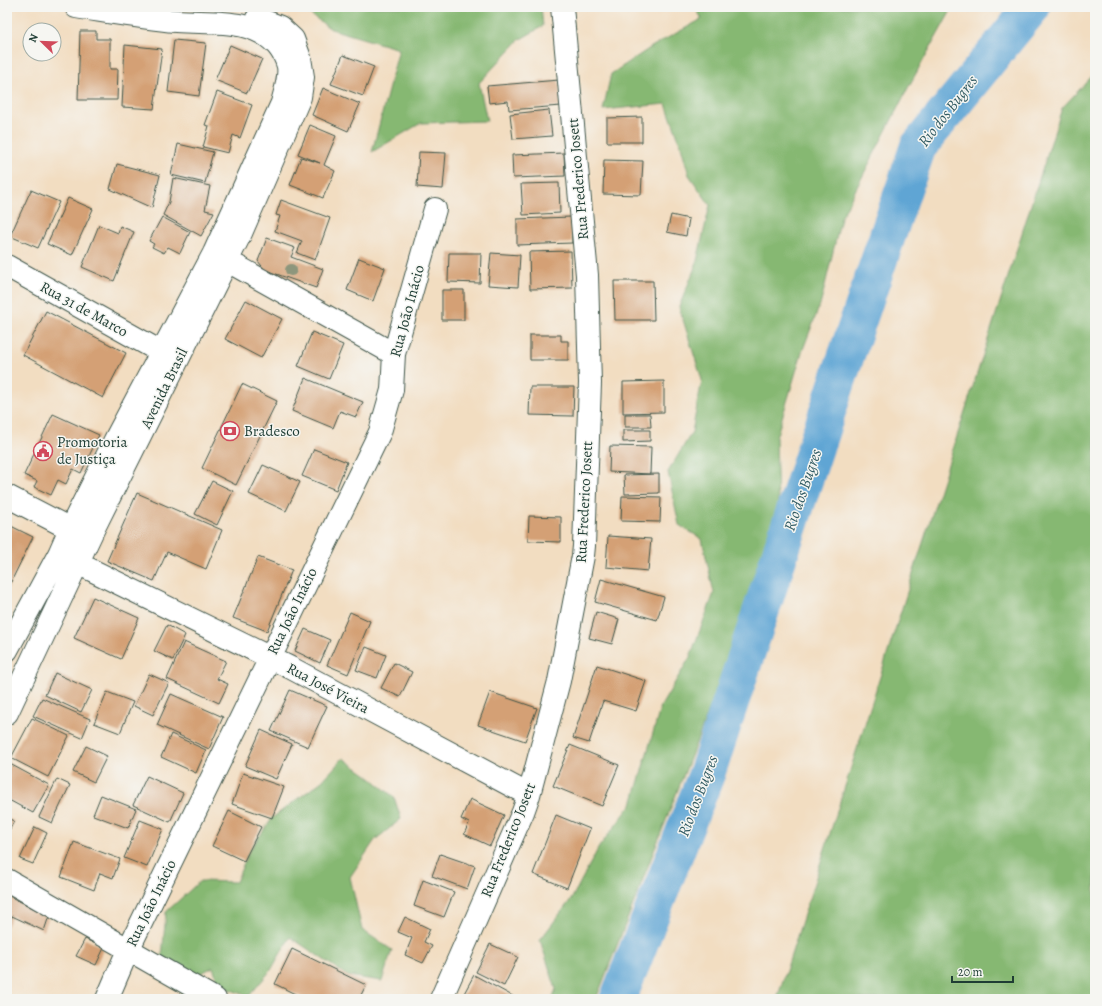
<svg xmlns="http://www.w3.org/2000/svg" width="1102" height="1006" font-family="Alegreya,serif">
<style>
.forest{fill:#86b872;stroke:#527a53}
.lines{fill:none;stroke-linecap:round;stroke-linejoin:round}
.river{stroke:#5fa5d4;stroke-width:37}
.building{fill:#d4a074}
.minor-casing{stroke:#3f5549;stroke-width:24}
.minor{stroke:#fff;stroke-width:22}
.tree{fill:#8d967c}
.labels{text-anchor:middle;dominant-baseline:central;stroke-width:3;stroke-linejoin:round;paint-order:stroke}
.street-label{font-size:15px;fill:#1f3d34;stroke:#f6f6f2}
.poi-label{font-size:15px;fill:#1f3d34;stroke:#f6f6f2;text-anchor:start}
.water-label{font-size:16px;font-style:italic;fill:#325c64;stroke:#f6f6f2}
</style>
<rect width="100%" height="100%" fill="#f6f6f2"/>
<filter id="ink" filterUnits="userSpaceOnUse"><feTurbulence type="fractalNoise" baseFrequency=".025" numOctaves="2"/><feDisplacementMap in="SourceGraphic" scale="8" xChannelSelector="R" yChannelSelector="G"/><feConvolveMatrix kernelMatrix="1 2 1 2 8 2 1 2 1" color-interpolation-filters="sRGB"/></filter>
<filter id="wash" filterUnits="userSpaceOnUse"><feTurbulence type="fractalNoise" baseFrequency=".012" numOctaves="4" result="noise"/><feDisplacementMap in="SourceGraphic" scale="16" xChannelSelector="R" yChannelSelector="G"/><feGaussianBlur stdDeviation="0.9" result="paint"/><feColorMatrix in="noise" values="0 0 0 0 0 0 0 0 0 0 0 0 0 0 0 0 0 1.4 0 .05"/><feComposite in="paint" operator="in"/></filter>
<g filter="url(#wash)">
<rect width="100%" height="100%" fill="#f2ddc1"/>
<path class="forest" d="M300,7H541L543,26L519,40L479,83L487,121L421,123L372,152L399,49L331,29Z
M695,7H953L909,86L841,218L821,302L802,352L776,438L778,504L738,636L600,989L596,999H552L556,989L540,940L572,898L599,847L632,804L661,706L690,657L714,593L702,539L679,525L668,472L692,432L702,380L679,307L696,265L710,205L689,175L681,146L666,104L603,110L611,74L653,46L702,19Z
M1095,73V999H777L1062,108Z
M343,758L367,775L394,797L401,819L375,840L350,877L362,930L392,950L382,981L348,976L290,937L271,970L249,996L219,986L213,967L198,975L162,957L166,912L200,881L236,882L248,853L272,818L322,781Z"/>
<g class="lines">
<path class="river" d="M618,999L707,773L841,371L918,147L1032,7"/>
</g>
<g id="blocks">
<path class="building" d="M80,31H96V39H110V69H118L117,100H78Z
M174,40L206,43L199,96L168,92Z
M125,45L162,49L154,109L122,107Z
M230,45L262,59L247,93L215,80Z
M343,55L374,67L363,96L331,84Z
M559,80L561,106L509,110L508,101L489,103L487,86Z
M323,88L360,104L348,131L312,115Z
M217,92L252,105L240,138L233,135L228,153L203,147L209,126L205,125Z
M549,110L552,136L513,139L510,114Z
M642,117V142H607V118Z
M310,125L336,136L324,165L335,171L323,198L290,185L301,157L320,163L298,154Z
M178,144L213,152L205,183L171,175Z
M419,152L446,153L443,189L417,187Z
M564,153L565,176L513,178L512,155Z
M604,160L643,161L641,195L603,194Z
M117,164L160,175L152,208L110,189Z
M173,178L210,186L205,210L214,212L201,236L163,215L169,202Z
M559,183L560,213L523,215L521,184Z
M31,190L59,202L38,248L10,236Z
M68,198L93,209L72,255L47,244Z
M281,200L330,218L315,260L297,253L302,241L275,231L280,216L276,215Z
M671,215L689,219L686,236L667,232Z
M162,217L190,232L180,253L168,247L164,253L152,247L154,244L149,241Z
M571,217L572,243L517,245V219Z
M99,225L118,233L120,226L134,232L114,281L82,267Z
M267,238L295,248L291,257L323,269L316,288L265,270L258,261Z
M571,251L572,288L530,289L529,252Z
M449,253H481L480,283L448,282Z
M491,253L520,255L518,287L488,285Z
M359,258L385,268L373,301L347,290Z
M614,281H653L654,320H615Z
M442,290H464V320H442Z
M246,300L282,319L261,358L225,339Z
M46,311L126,353L103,398L23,355Z
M312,332L343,345L329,379L298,366Z
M530,335H561V341H568V360H530Z
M305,378L363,402L356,417L340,411L333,428L292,411Z
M664,381V412L623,413V382Z
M242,384L277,401L236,485L202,468Z
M530,387H574L573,416L529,415Z
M53,414L99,435L81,473L73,469L66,484L58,480L51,495L34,487L37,481L24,475Z
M625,414H650L651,427H625Z
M623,430H650V441L623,442Z
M610,446L651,447L650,474L609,472Z
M314,449L347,462L336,490L302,476Z
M263,465L300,482L286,511L249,494Z
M659,474V493L625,494L624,475Z
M212,481L233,491L217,525L195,514Z
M137,493L222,530L206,569L167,552L154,581L107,561Z
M622,496L661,497L660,522L621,521Z
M529,516L561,517V542L528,541Z
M7,524L33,537L7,590Z
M608,536L651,539L648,571L606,567Z
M258,557L292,570L267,631L233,618Z
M601,579L664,597L657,620L595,602Z
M93,597L139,618L121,659L74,638Z
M350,612L370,621L348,674L327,665Z
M596,612L619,619L612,644L589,638Z
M167,625L185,635L173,660L154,651Z
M305,629L330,640L320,663L295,651Z
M184,642L226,661L217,679L228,684L219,703L167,679Z
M366,647L386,655L377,678L356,670Z
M394,663L412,672L400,697L381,688Z
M597,665L646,681L636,711L603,701L589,743L573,738Z
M55,673L92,690L81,712L45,695Z
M149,674L169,683L153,715L134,706Z
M290,690L327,706L308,747L271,731Z
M107,692L133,702L120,733L94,723Z
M490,692L537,708L525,741L478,725Z
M171,694L223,717L209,749L157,725Z
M42,698L90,719L82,738L33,716Z
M32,718L69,736L48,777L11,758Z
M261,730L292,744L276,779L245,766Z
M171,734L206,750L196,773L161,757Z
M570,745L619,765L602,806L553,786Z
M86,746L107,756L94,782L73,772Z
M10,764L49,785L33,813L7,799V770Z
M243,773L284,787L272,818L232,804Z
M147,776L183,793L170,822L133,805Z
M57,779L70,785L52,823L39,817Z
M101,795L136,809L128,828L93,815Z
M470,799L504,815L490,846L464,834L469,823L461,819Z
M229,811L261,827L244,861L212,846Z
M556,815L590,829L567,888L533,874Z
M7,818L14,821L7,835Z
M140,820L163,829L147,867L124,858Z
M35,827L47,833L33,864L20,859Z
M74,842L120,859L113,878L100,873L94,890L61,877Z
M440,854L475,866L467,889L432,876Z
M423,880L454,892L444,917L414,906Z
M7,895L49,916L44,931L12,916L7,927Z
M405,917L430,929L424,942L432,946L423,963L405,955L412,938L398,932Z
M85,939L104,948L96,965L76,956Z
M490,944L518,957L504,986L476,972Z
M292,949L366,985L359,999H305L275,984Z
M474,975L518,999H461Z"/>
</g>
</g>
<g filter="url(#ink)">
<use href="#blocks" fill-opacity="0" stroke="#3f5549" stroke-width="1"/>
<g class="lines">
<g class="minor-casing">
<path id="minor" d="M215,254L394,354
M7,266L161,352
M7,496L82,535
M65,557L291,668L529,795
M7,650L59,554L70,529L117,436L214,253L282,103C285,91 290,78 288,66C286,58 282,51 277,45C251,17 211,24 176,21C143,18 109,12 76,7
M7,713L94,528L241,233L300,97L303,77L300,58L293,39L280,27L257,18
M7,880L215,999
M107,999L128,950L380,432L392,390L394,354L435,209
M441,999L523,812L529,795L559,681L583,556L584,546L590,383L587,275L562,7"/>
</g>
<use href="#minor" class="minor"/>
</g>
<circle class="tree" cx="291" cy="270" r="6"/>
</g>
<defs>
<g id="bank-ring" transform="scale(1)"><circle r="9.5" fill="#f6f6f2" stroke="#d1495b" stroke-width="1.5"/><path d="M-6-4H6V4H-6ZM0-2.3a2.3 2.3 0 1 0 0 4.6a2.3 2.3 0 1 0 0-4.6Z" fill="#d1495b"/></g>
<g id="civic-ring" transform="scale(1)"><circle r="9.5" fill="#f6f6f2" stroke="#d1495b" stroke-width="1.5"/><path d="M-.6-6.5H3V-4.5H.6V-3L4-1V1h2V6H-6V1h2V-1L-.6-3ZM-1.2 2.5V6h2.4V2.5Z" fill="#d1495b"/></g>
</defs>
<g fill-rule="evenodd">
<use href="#bank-ring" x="230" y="431"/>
<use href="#civic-ring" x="43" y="451"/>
</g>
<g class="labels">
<g class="street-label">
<text transform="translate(578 179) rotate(-95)">Rua Frederico Josett</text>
<text transform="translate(84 309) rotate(29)">Rua 31 de Marco</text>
<text transform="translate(407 311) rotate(-75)">Rua João Inácio</text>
<text transform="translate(164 388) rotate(-64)">Avenida Brasil</text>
<text transform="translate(584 502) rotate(-87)">Rua Frederico Josett</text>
<text transform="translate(292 611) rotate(-64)">Rua João Inácio</text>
<text transform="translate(328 688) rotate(28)">Rua José Vieira</text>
<text transform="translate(508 840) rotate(-68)">Rua Frederico Josett</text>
<text transform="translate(151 903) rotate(-64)">Rua João Inácio</text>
</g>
<g class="poi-label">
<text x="244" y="431">Bradesco</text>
<text x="57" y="442">Promotoria<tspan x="57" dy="17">de Justiça</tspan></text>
</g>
<g class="water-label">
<text transform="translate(948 111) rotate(-52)">Rio dos Bugres</text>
<text transform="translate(803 490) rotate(-71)">Rio dos Bugres</text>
<text transform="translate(698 796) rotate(-69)">Rio dos Bugres</text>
</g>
</g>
<rect width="1102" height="1006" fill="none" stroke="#f6f6f2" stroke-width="24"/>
<g transform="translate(42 42) rotate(293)"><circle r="19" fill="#f6f6f2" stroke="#a0aca6"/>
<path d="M0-3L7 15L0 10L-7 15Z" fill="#d1495b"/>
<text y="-6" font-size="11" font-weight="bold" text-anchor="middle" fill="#1f3d34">N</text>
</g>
<path d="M952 976v6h61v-6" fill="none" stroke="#1f3d34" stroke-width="2"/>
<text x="958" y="976" font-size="12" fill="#1f3d34" stroke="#f6f6f2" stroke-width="3" paint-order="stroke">20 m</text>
</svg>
